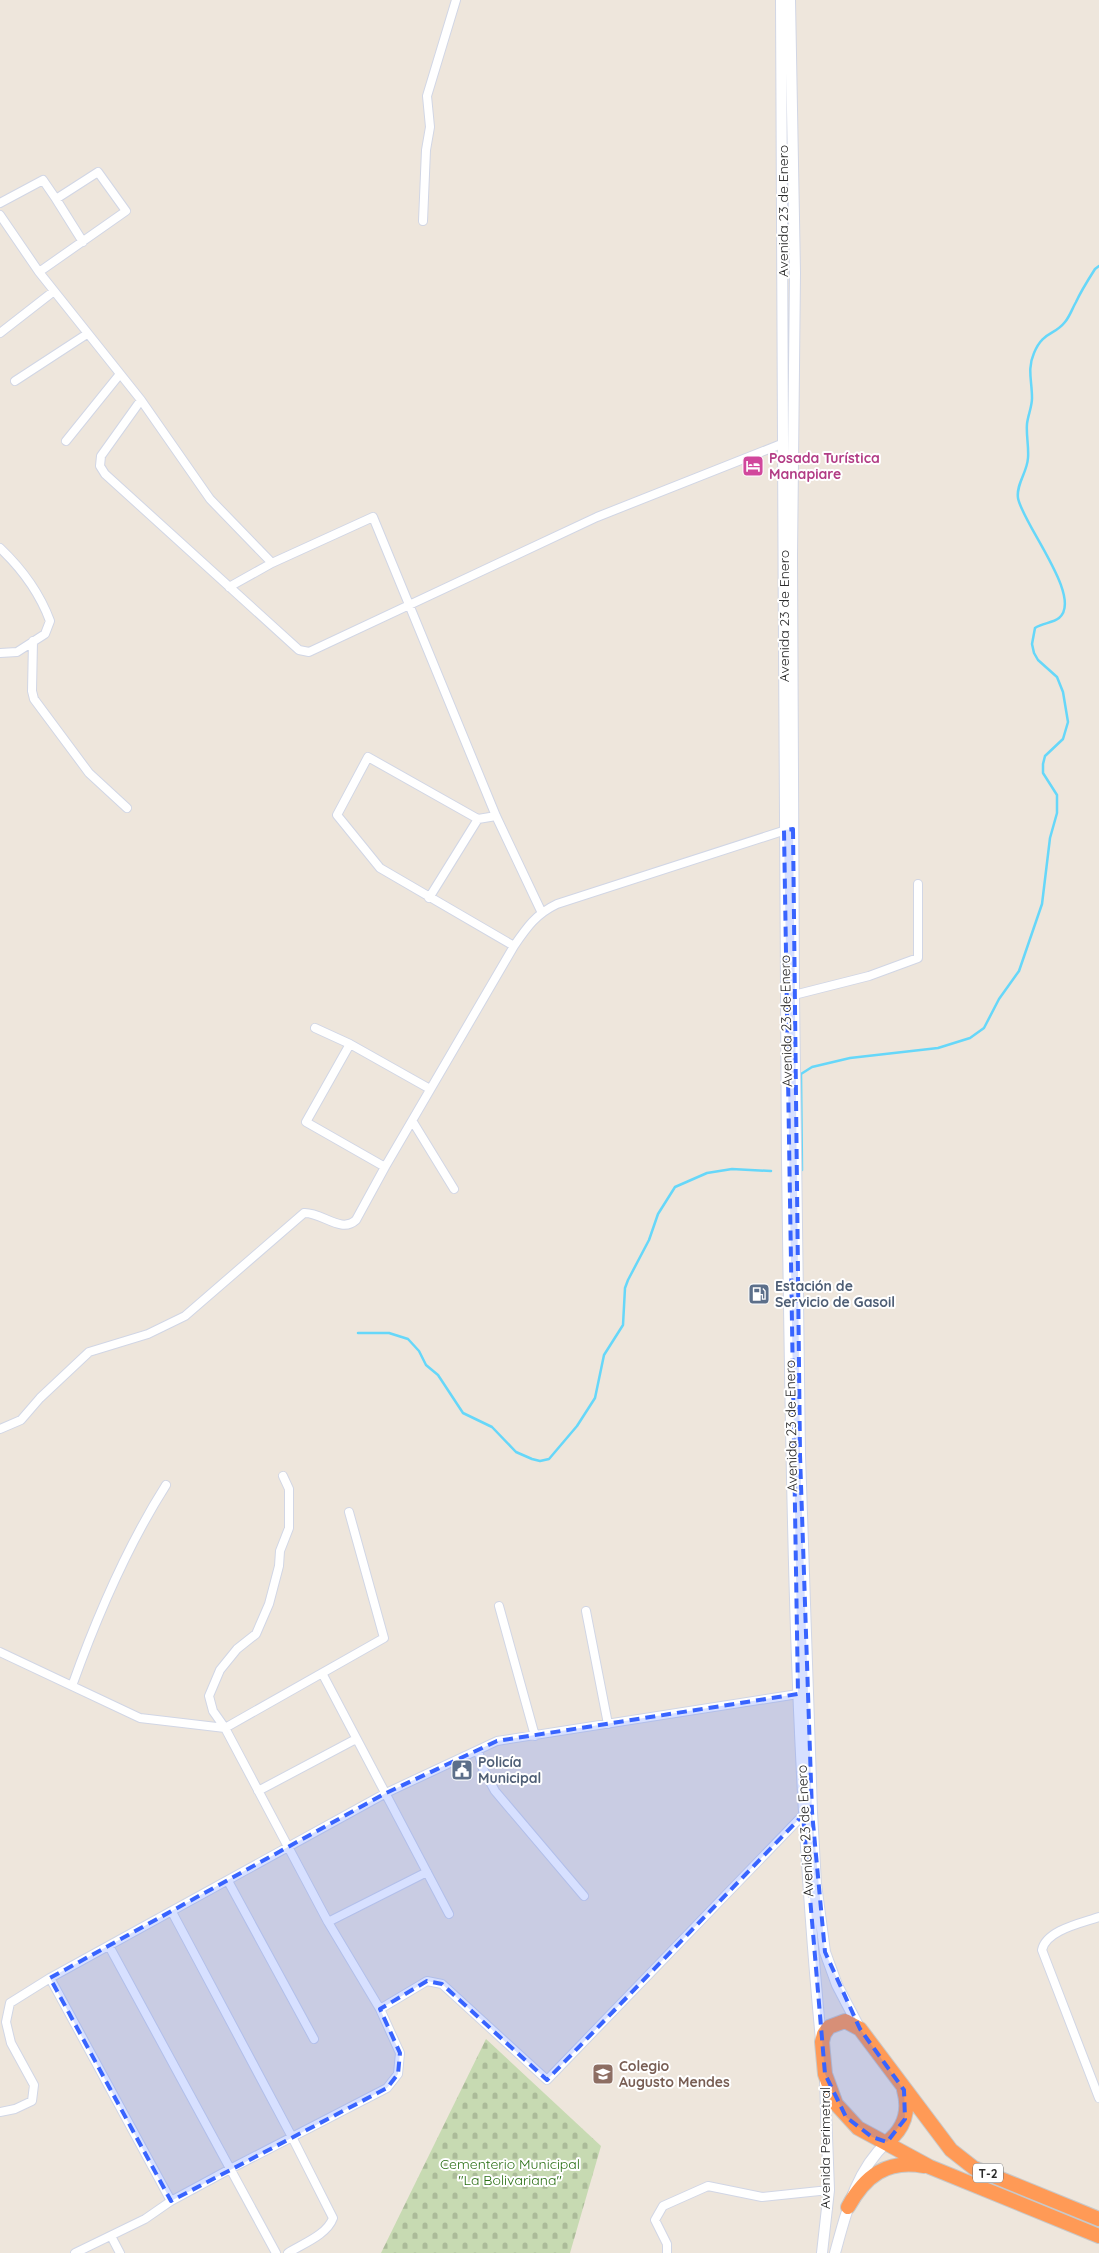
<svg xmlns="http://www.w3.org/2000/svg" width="1099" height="2253" font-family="Quicksand,sans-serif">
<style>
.cemetery{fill:url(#cemetery-stones)}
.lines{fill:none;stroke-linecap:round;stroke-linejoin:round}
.stream{stroke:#66d7f9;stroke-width:2.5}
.street-casing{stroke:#d1d6e5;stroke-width:10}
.secondary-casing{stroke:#d1d6e5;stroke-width:12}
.highway-casing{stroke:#c8c8c8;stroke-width:16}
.street{stroke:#fff;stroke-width:8}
.secondary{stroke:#fff;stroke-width:10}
.highway{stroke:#ff9a56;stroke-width:14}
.marked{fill:#3864ff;fill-opacity:0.2;stroke:#3864ff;stroke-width:4;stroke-dasharray:10 6;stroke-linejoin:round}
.labels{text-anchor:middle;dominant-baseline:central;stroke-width:4;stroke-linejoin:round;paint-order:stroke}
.shield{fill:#fff;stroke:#6b6b6b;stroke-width:1}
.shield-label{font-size:12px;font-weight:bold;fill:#2b2b2b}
.street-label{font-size:14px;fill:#2b2b2b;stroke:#fff}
.hotel-label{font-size:14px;font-weight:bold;fill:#b23c85;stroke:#fff;text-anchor:start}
.service-label{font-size:14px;font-weight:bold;fill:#4e5e75;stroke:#fff;text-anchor:start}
.education-label{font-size:14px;font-weight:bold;fill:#785e54;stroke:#fff;text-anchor:start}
.park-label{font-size:14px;fill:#2a6f14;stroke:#fff}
</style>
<defs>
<pattern id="cemetery-stones" width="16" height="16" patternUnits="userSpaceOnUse" patternTransform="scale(1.25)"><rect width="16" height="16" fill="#c7dab2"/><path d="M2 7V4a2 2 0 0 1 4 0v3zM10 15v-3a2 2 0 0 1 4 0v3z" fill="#abbb99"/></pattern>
</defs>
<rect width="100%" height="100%" fill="#eee6dc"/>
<path class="cemetery" d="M486,2039L601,2146L570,2253H381Z"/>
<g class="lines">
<path class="stream" d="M802,1170L801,1074L812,1067L850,1058L938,1048L970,1038L984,1028L999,999L1019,971L1042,904L1050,838L1057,813V795L1043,773V764L1045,756L1063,739L1068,722L1063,692L1057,677L1038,660L1034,653L1032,644L1035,628C1042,623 1053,623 1059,618C1084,598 1022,523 1018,498C1016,484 1027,473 1028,458C1029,447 1026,435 1027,424C1028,415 1032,407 1032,398C1032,381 1027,369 1034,353C1043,331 1054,336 1065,322C1070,316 1072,309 1076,302C1081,291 1088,280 1095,269L1099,266
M358,1333H389L408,1339L419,1351L426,1365L438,1375L463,1413L492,1427L516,1452L532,1459L540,1461L549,1459L577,1426L595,1398L604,1355L623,1325L625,1288L628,1280L649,1240L658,1214L675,1187L707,1173L732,1169L771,1171"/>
<g class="street-casing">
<path id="street" d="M56,199L83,242
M0,203L43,180L56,199L98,172L126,211L39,272
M0,215L39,272L141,400L210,499L272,563
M423,221L426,150L430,127L427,96L456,0
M0,333L54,291
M15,381L87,334
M141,400L101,456L100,466L105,474L299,650L309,652L597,517L784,443
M66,441L120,374
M0,548C21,568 40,594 50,621L45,634L17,652L0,653
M229,587L272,563L373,517L496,816L541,911
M33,641L32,691L34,699L89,773L127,808
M496,816L478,819L368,757L337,815L380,868L514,946
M429,898L478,819
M794,995L869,976L918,958V884
M315,1028L350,1044L430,1089
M350,1044L306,1122L385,1167
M413,1122L454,1189
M0,1429L21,1420L40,1398L89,1352L148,1334L185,1316L304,1213C322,1212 341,1234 356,1220L385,1167L514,946C527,927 536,914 557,904L789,829
M499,1606L535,1736
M586,1611L608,1724
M0,1652L140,1718L225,1728L213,1711L209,1696L220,1670L237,1649L256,1634L269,1604L279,1566L280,1551L289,1528V1489L283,1476
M322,1673L449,1914
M72,1686C97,1616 126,1548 166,1485
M478,1750L483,1769L495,1791L584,1896
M258,1791L356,1739
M228,1881L314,2039
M172,1912L292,2137L333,2218C327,2235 302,2244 288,2253
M1099,1917C1082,1923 1046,1930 1042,1950L1099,2098
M328,1922L427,1872
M109,1946L276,2253
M50,1978L171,2201
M380,2009L427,1981L442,1984L547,2080L803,1815
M0,2112L15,2109L32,2101L34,2085L11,2043L6,2022L10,2003L50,1978L386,1793L497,1741L798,1694
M111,2236L120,2253
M75,2253L145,2219L171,2201L232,2168L387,2088L398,2074L400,2053L380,2009L328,1922L225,1728L384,1638L349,1512
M667,2253V2244L655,2220L663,2206L708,2186L762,2197L829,2190"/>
</g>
<g class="secondary-casing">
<path id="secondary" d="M781,0C784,386 783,773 787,1159C791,1453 793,1748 821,2040
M790,0L795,273L792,557L794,995L800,1455L812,1812L816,1884L825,1952L837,1985L860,2029
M822,2253L829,2190L825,2082
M835,2253C846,2213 855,2172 887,2142"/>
</g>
<g class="highway-casing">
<path id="highway" d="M887,2142C904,2129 910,2111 904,2090
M848,2207C865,2176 887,2159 924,2166
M1099,2219L974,2168L951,2150L860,2029L845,2021L829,2027L824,2034L822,2042L825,2074L836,2104L858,2128L930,2167L1099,2236"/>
</g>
<use href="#street" class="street"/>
<use href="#secondary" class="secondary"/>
<use href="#highway" class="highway"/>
</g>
<path class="marked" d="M793,829L800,1455L812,1812L825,1952L860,2029L904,2090L905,2119L887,2142L872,2137L846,2117L825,2074L803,1815L547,2080L442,1984L427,1981L380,2009L400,2053L398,2074L387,2088L171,2201L50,1978L386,1793L497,1741L798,1694L784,830Z"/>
<defs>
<g id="hotel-square" transform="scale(1.125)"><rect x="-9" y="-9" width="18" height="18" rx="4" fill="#d1479c" stroke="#fff"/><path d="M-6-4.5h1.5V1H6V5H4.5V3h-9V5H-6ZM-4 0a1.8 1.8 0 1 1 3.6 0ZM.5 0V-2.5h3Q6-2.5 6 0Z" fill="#fff"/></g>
<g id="fuel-square" transform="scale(1.125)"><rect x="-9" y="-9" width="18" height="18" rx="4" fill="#5c6f8a" stroke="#fff"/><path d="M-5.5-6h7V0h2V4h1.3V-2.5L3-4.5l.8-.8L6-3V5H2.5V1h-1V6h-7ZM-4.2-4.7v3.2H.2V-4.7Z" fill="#fff"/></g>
<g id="civic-square" transform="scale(1.125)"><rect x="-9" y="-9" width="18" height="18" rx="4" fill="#5c6f8a" stroke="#fff"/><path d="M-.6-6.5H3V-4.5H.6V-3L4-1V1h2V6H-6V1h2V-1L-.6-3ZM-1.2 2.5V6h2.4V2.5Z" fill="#fff"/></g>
<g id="school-square" transform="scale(1.125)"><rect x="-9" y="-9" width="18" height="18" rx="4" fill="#8d6e63" stroke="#fff"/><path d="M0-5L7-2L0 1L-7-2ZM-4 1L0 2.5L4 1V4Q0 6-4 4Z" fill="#fff"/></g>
</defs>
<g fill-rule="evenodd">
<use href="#hotel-square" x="753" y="466"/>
<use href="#fuel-square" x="759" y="1294"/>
<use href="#civic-square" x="462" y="1770"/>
<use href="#school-square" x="603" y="2074"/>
</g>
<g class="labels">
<rect class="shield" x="973" y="2163.5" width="30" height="19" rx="4"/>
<g class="shield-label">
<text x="988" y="2173">T-2</text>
</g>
<g class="street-label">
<text transform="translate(783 211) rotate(-90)">Avenida 23 de Enero</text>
<text transform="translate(784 616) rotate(-90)">Avenida 23 de Enero</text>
<text transform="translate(786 1021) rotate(-91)">Avenida 23 de Enero</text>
<text transform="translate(791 1426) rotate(-91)">Avenida 23 de Enero</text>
<text transform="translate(805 1831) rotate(-93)">Avenida 23 de Enero</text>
<text transform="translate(825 2148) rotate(-90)">Avenida Perimetral</text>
</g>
<g class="hotel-label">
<text x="769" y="458">Posada Turística<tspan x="769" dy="16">Manapiare</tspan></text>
</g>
<g class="service-label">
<text x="775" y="1286">Estación de<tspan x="775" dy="16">Servicio de Gasoil</tspan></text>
<text x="478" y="1762">Policía<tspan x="478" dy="16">Municipal</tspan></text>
</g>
<g class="education-label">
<text x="619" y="2066">Colegio<tspan x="619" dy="16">Augusto Mendes</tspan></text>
</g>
<g class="park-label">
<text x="510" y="2164">Cementerio Municipal<tspan x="510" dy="16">"La Bolivariana"</tspan></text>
</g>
</g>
</svg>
